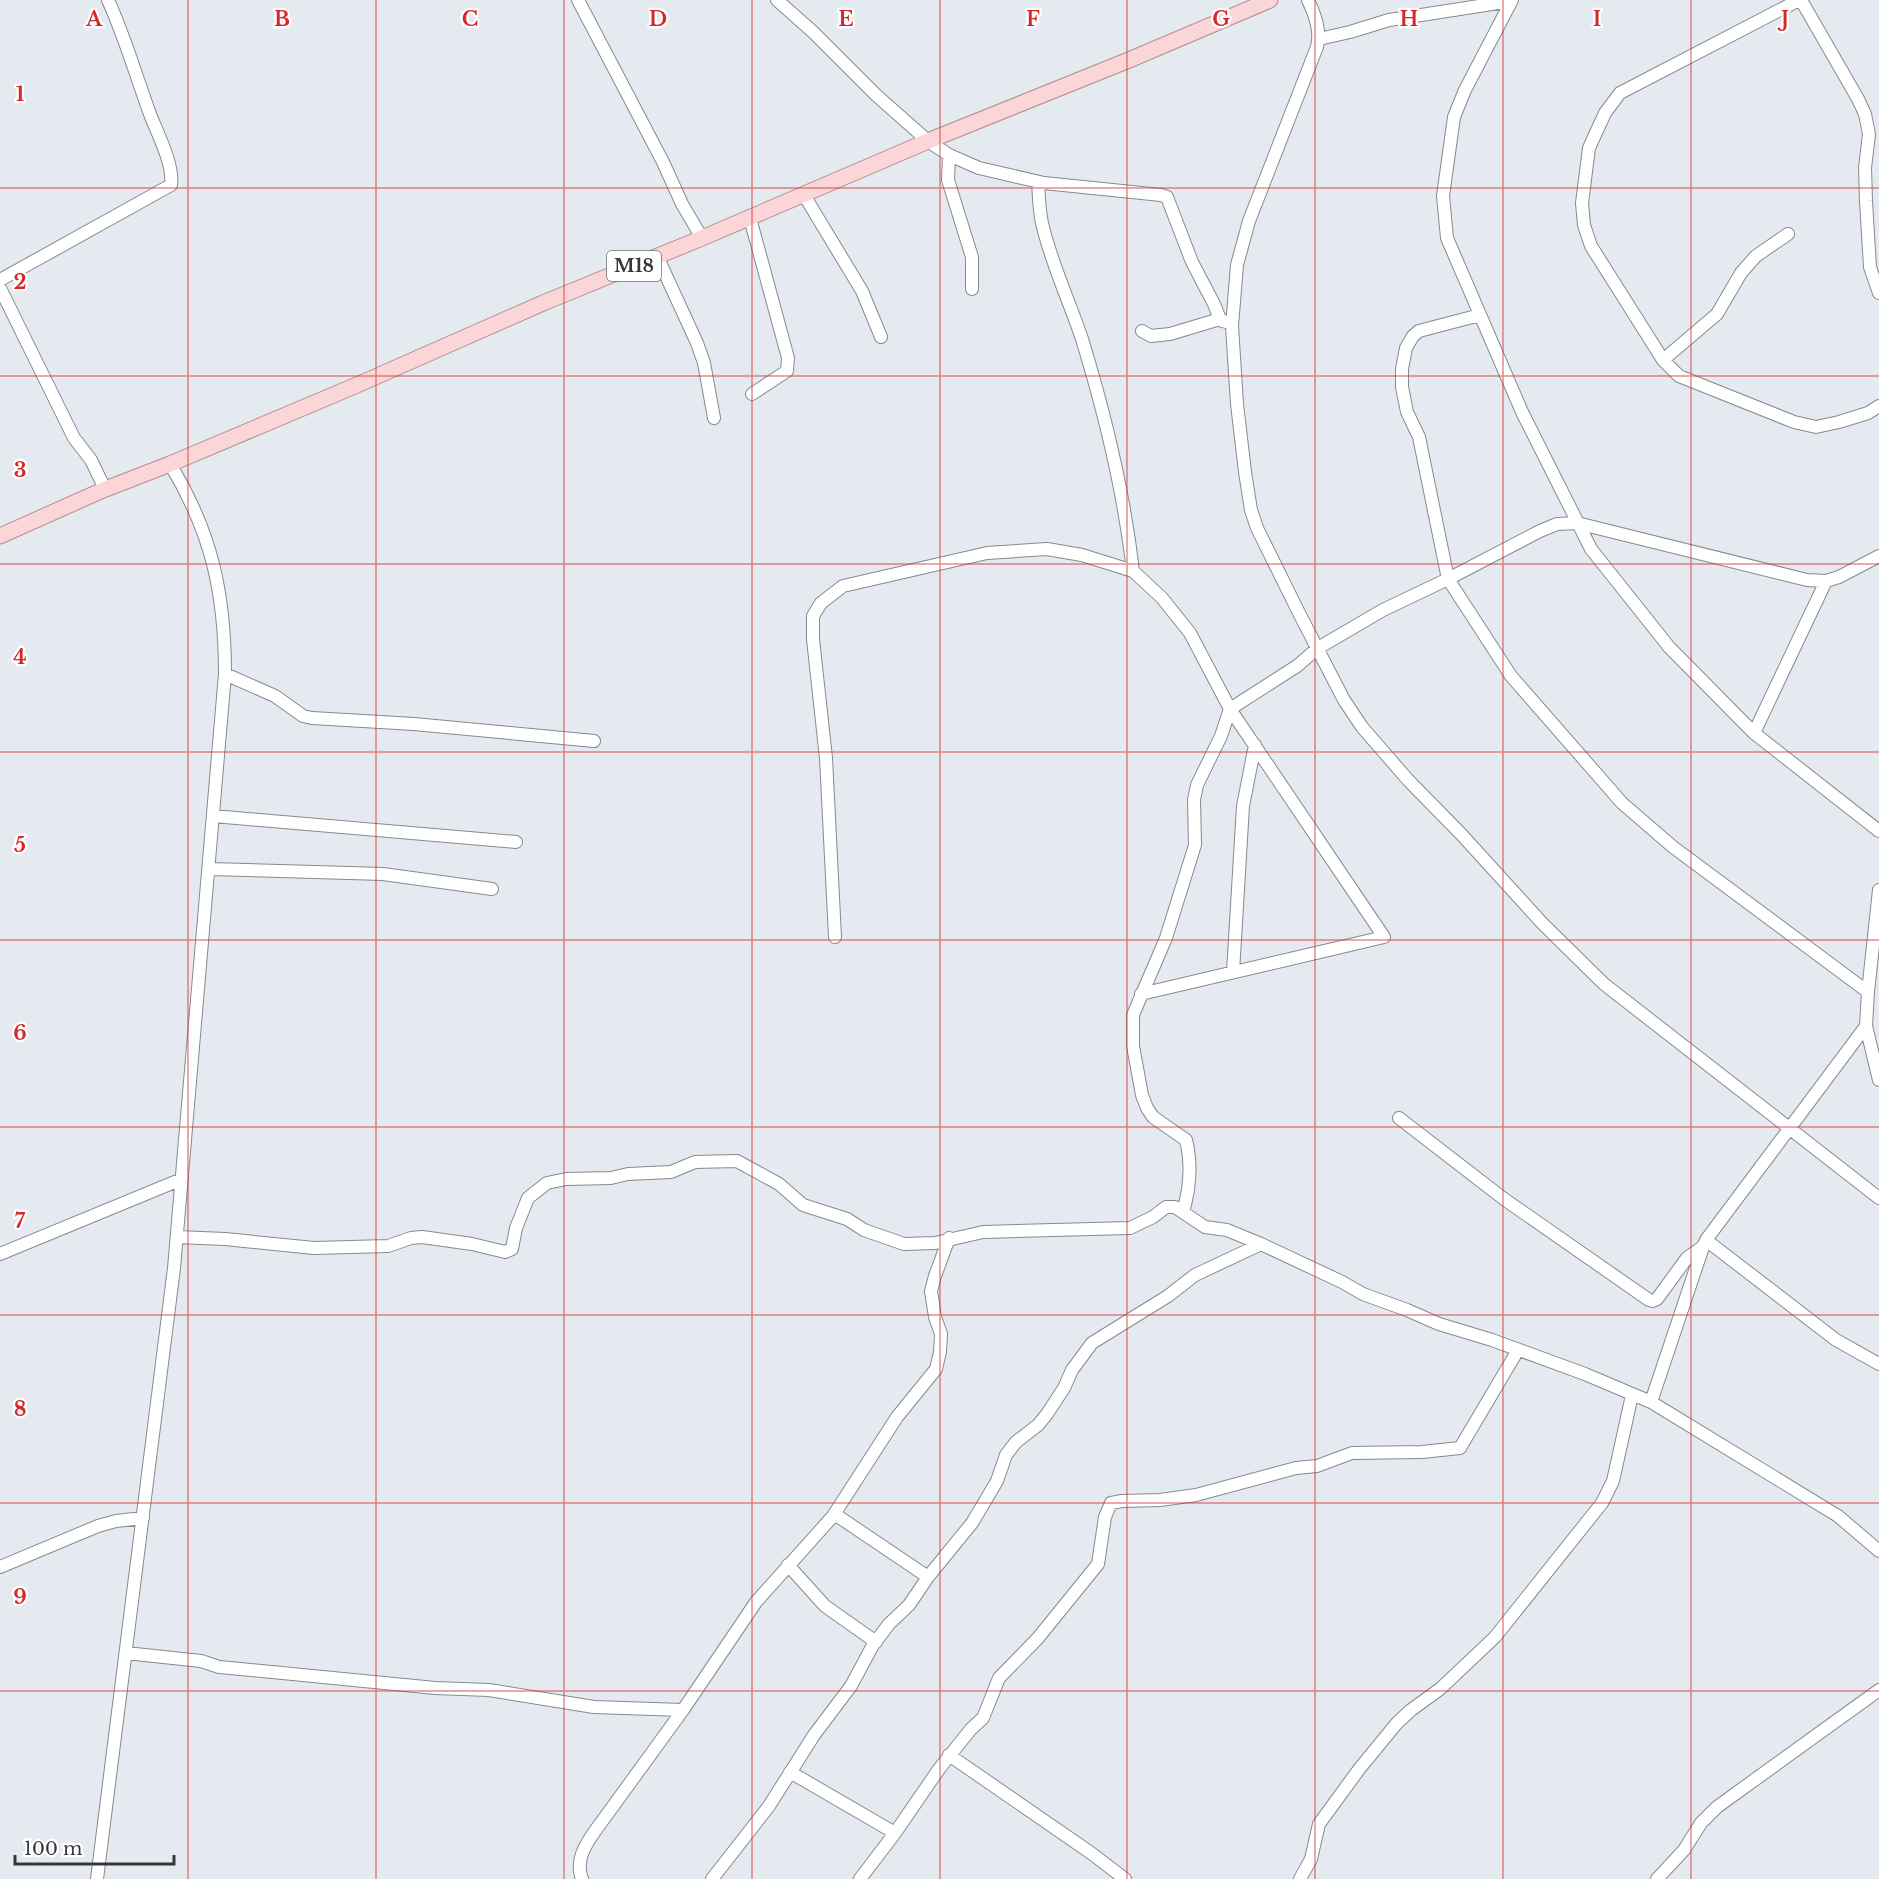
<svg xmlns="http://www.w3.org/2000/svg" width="1879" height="1879" font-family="'Libre Baskerville',serif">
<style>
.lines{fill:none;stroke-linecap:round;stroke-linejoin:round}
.minor-casing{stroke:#868a90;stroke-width:14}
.major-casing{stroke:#b38d8e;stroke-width:17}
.minor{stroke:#fff;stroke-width:12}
.major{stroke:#fad6d7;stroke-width:15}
.grid{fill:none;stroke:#d62828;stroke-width:1.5;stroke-opacity:0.55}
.labels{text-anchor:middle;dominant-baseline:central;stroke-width:4.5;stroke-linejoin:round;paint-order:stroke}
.shield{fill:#fff;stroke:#727375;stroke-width:1.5}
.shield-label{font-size:18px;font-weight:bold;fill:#36373a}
.grid-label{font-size:20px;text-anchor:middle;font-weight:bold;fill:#d62828;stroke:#fff;stroke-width:4.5;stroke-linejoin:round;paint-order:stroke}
</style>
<rect width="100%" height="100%" fill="#e5e9f0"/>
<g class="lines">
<g class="minor-casing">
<path id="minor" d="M578,0L663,162L682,204L702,238
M777,0L813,32L876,95L928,141L949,155L979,168L1044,183L1161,195L1167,197L1192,262L1214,304L1220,319L1222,321L1232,323
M1308,0C1315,15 1321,31 1317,47L1249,221L1237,265L1232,326L1237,404L1245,472L1251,510L1257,528L1299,613L1344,700L1362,727L1408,780L1461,834L1542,923L1604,984L1879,1198
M1512,0L1465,90L1454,117L1443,196L1447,238L1522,412L1591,549L1669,647L1754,733L1879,831
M1799,0L1620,93L1605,113L1589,148L1582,203L1584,225L1591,246L1663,360L1679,376L1794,422L1816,427L1839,422L1868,413L1879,406
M1801,0L1858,99L1865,114L1869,134L1865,168L1866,201L1870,267L1879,293
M1319,39L1350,32L1389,20L1511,1
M949,155L948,180L972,257V289
M1038,182C1039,195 1039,210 1042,223C1051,263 1069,300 1082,339C1105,414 1124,493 1133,571
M804,195L862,291L881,337
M750,218L788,358L787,371L752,394
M657,256L697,343L704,363L714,418
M0,280L171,185C174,164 157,133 150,114C136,76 125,37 108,0
M0,288L74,438L91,460L105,489
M1480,315L1419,331L1413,336L1406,348L1402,369V387L1407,412L1419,437L1448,579L1511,676L1622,803L1673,847L1868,992L1879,890
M1142,331L1151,336L1170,334L1220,319
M1663,360L1717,314L1741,273L1756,256L1788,234
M225,674L275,696L303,716L312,718L414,724L594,741
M1754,733L1826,581
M213,816L516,842
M209,869L383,874L492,889
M835,937L826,758L813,639V616L821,603L843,586L987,553L1047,549L1082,555L1133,571L1162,598L1190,633L1230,709L1384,937L1141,994
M1233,972L1243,806L1255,745
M1868,992L1866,1026L1706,1240L1836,1340L1879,1364
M1866,1026L1879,1080
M1399,1118L1504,1199L1649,1300L1653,1301L1657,1299L1687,1258L1704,1246
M1183,1212C1190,1188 1192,1164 1186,1140L1153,1117L1147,1108L1142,1095L1133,1046V1015L1166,938L1195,845L1194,800L1197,785L1221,736L1230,709L1297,666L1318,648L1383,610L1448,579L1540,531L1557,524L1577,523L1807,580L1826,581L1839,577L1879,556
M177,1237L225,1239L314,1248L388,1246L411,1238L422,1237L472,1244L505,1252L512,1249L516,1228L528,1198L547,1183L566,1179L611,1178L628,1174L671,1172L695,1162L737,1161L779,1184L803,1205L847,1219L864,1230L904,1244L935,1243L983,1232L1130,1228L1153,1217L1166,1207H1175L1205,1227L1227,1230L1261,1244L1342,1282L1363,1294L1407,1310L1439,1324L1492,1340L1585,1374L1651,1402L1838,1516L1879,1551
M0,1254L182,1179
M1651,1402L1704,1244
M833,1516L839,1517L928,1577
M788,1565L825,1606L876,1642
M0,1567L98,1526L116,1521L143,1518
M126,1653L201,1661L219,1667L230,1668L435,1688L489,1690L594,1707L683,1710
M949,1755L1091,1853L1125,1879
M790,1772L895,1833
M97,1879L174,1268L225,674C225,594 212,533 170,464
M582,1879C575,1861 585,1845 595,1831L683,1710L756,1602L833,1516L897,1417L936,1369L940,1352L941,1334L935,1317L931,1291L935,1276L949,1238
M712,1879L769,1806L814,1735L851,1686L873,1645L889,1624L909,1605L928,1577L972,1523L997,1481L1006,1455L1016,1442L1038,1425L1047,1414L1064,1388L1072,1370L1092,1343L1168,1296L1195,1275L1261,1244
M860,1879L895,1833L939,1769L971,1729L983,1718L999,1678L1038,1638L1098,1564L1105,1517L1111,1503L1122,1501L1160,1500L1196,1495L1296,1468L1317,1466L1352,1453L1422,1452L1460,1448L1518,1350
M1300,1879L1311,1859L1319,1824L1360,1768L1397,1723L1411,1710L1440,1689L1495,1637L1602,1503L1613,1481L1632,1395
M1657,1879L1684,1850L1701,1823L1717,1807L1879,1690"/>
</g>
<g class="major-casing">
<path id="major" d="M0,536L103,490L170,464L357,385L543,303L702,238L928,141L1129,60L1270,0"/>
</g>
<use href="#minor" class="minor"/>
<use href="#major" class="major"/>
</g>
<path class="grid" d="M188,0V1879M376,0V1879M564,0V1879M752,0V1879M940,0V1879M1127,0V1879M1315,0V1879M1503,0V1879M1691,0V1879M0,188H1879M0,376H1879M0,564H1879M0,752H1879M0,940H1879M0,1127H1879M0,1315H1879M0,1503H1879M0,1691H1879"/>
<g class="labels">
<rect class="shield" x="607" y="251" width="54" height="30" rx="4.5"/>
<g class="shield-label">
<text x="634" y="266">M18</text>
</g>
</g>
<g class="grid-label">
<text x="94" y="26">A</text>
<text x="282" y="26">B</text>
<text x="470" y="26">C</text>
<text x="658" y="26">D</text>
<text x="846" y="26">E</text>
<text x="1033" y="26">F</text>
<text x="1221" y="26">G</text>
<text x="1409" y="26">H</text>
<text x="1597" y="26">I</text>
<text x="1785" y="26">J</text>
<text x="20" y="101">1</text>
<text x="20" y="289">2</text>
<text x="20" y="477">3</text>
<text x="20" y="664">4</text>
<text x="20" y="852">5</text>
<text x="20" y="1040">6</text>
<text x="20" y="1228">7</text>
<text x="20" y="1416">8</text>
<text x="20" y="1604">9</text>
</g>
<path d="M15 1855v9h159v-9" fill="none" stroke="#36373a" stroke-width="3"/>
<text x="24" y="1855" font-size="18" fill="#36373a" stroke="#ffffff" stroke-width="4.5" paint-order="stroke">100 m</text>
</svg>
